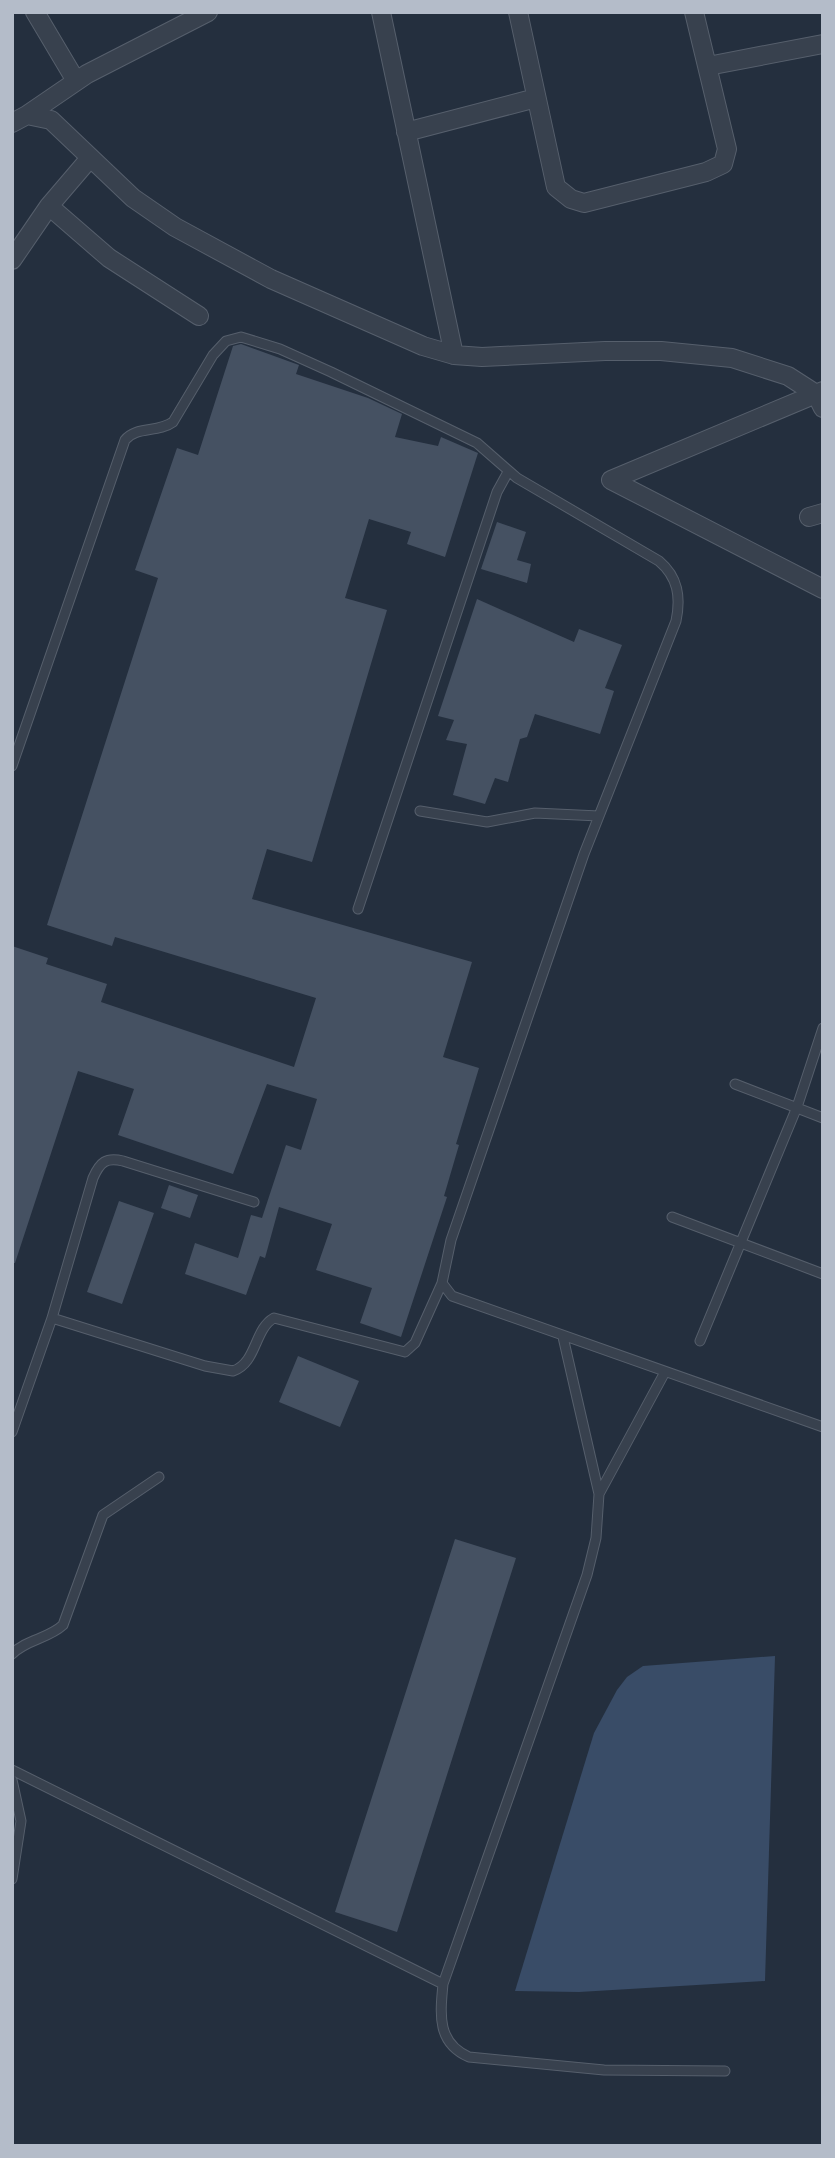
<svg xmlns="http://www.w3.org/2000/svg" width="835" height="2158" font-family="Overpass,sans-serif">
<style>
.water{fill:#394c67}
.building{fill:#455162}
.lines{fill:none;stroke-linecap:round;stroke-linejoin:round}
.service-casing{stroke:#565f6c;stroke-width:11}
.minor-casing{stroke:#565f6c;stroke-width:20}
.service{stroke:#38414e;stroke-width:9}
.minor{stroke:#38414e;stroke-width:18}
</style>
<rect width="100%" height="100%" fill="#242f3e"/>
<path class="water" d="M775,1656L765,1981L579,1992L515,1991L594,1733L617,1690L627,1677L643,1666Z"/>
<path class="building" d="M241,344L299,365L296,374L368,398L402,414L395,437L438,446L441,437L478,453L445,557L407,544L411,532L369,519L345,598L387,610L312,862L267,849L252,899L472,962L443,1057L479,1068L456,1144L459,1145L444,1196L447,1197L401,1337L360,1323L372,1288L316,1270L332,1224L279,1207L265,1258L260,1256L246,1295L185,1274L195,1243L238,1258L251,1215L262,1218L286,1145L301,1150L317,1099L267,1084L233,1174L118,1135L134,1089L78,1071L15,1263H12V946L48,958L46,964L107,984L101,1002L294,1067L316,998L115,937L112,946L47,925L158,578L135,570L177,448L198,455L233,346Z
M497,522L526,532L517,560L531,564L527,583L481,569Z
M477,599L574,642L579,629L622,645L605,688L614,691L600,734L535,714L527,737L520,739L508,782L495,778L485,804L453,795L467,744L446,740L454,720L438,716Z
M169,1185L198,1195L190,1218L161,1208Z
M119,1201L154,1213L122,1304L87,1292Z
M298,1356L359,1381L340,1427L279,1402Z
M455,1539L516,1558L397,1932L335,1912Z"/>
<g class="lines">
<g class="service-casing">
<path id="service" d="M12,766L125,440C136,426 158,433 173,422L213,355L226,341L241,337L280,349L331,372L477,443L517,478L659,561C678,577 681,597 676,621L584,854L451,1240L442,1283L452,1296L823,1427
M420,811L487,822L535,813L599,816
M358,909L497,492L508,472
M735,1084L823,1118
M672,1217L823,1274
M52,1318L205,1366L233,1371C257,1363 254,1329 274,1318L405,1352L415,1343L442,1283
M563,1337L599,1494L596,1538L587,1575L443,1984C440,2015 437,2043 469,2057L604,2070L725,2071
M700,1341L797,1107L823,1028
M12,1432L52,1318L93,1178C100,1162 106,1157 123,1161L254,1202
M599,1494L665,1372
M12,1654C27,1639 48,1639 63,1625L103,1515L159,1477
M12,1770L443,1984
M12,1780L21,1821L12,1879"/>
</g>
<g class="minor-casing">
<path id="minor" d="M35,12L76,81
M381,12L454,355
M518,12L556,187L571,199L584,203L706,172L723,164L727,149L694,12
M708,66L823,44
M27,115L87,74L208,12
M12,123L27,115L51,120L133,198L175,227L271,279L423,346L454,355L482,357L605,351H661L732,358L788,376L816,394L823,408
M406,132L536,98
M49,206L109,258L199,316
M12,260L49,206L90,158
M611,480L823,589
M611,480L823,391
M809,517L823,513"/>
</g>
<use href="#service" class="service"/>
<use href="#minor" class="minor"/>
</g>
<rect width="835" height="2158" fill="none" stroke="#b4bcc9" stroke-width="28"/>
</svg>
